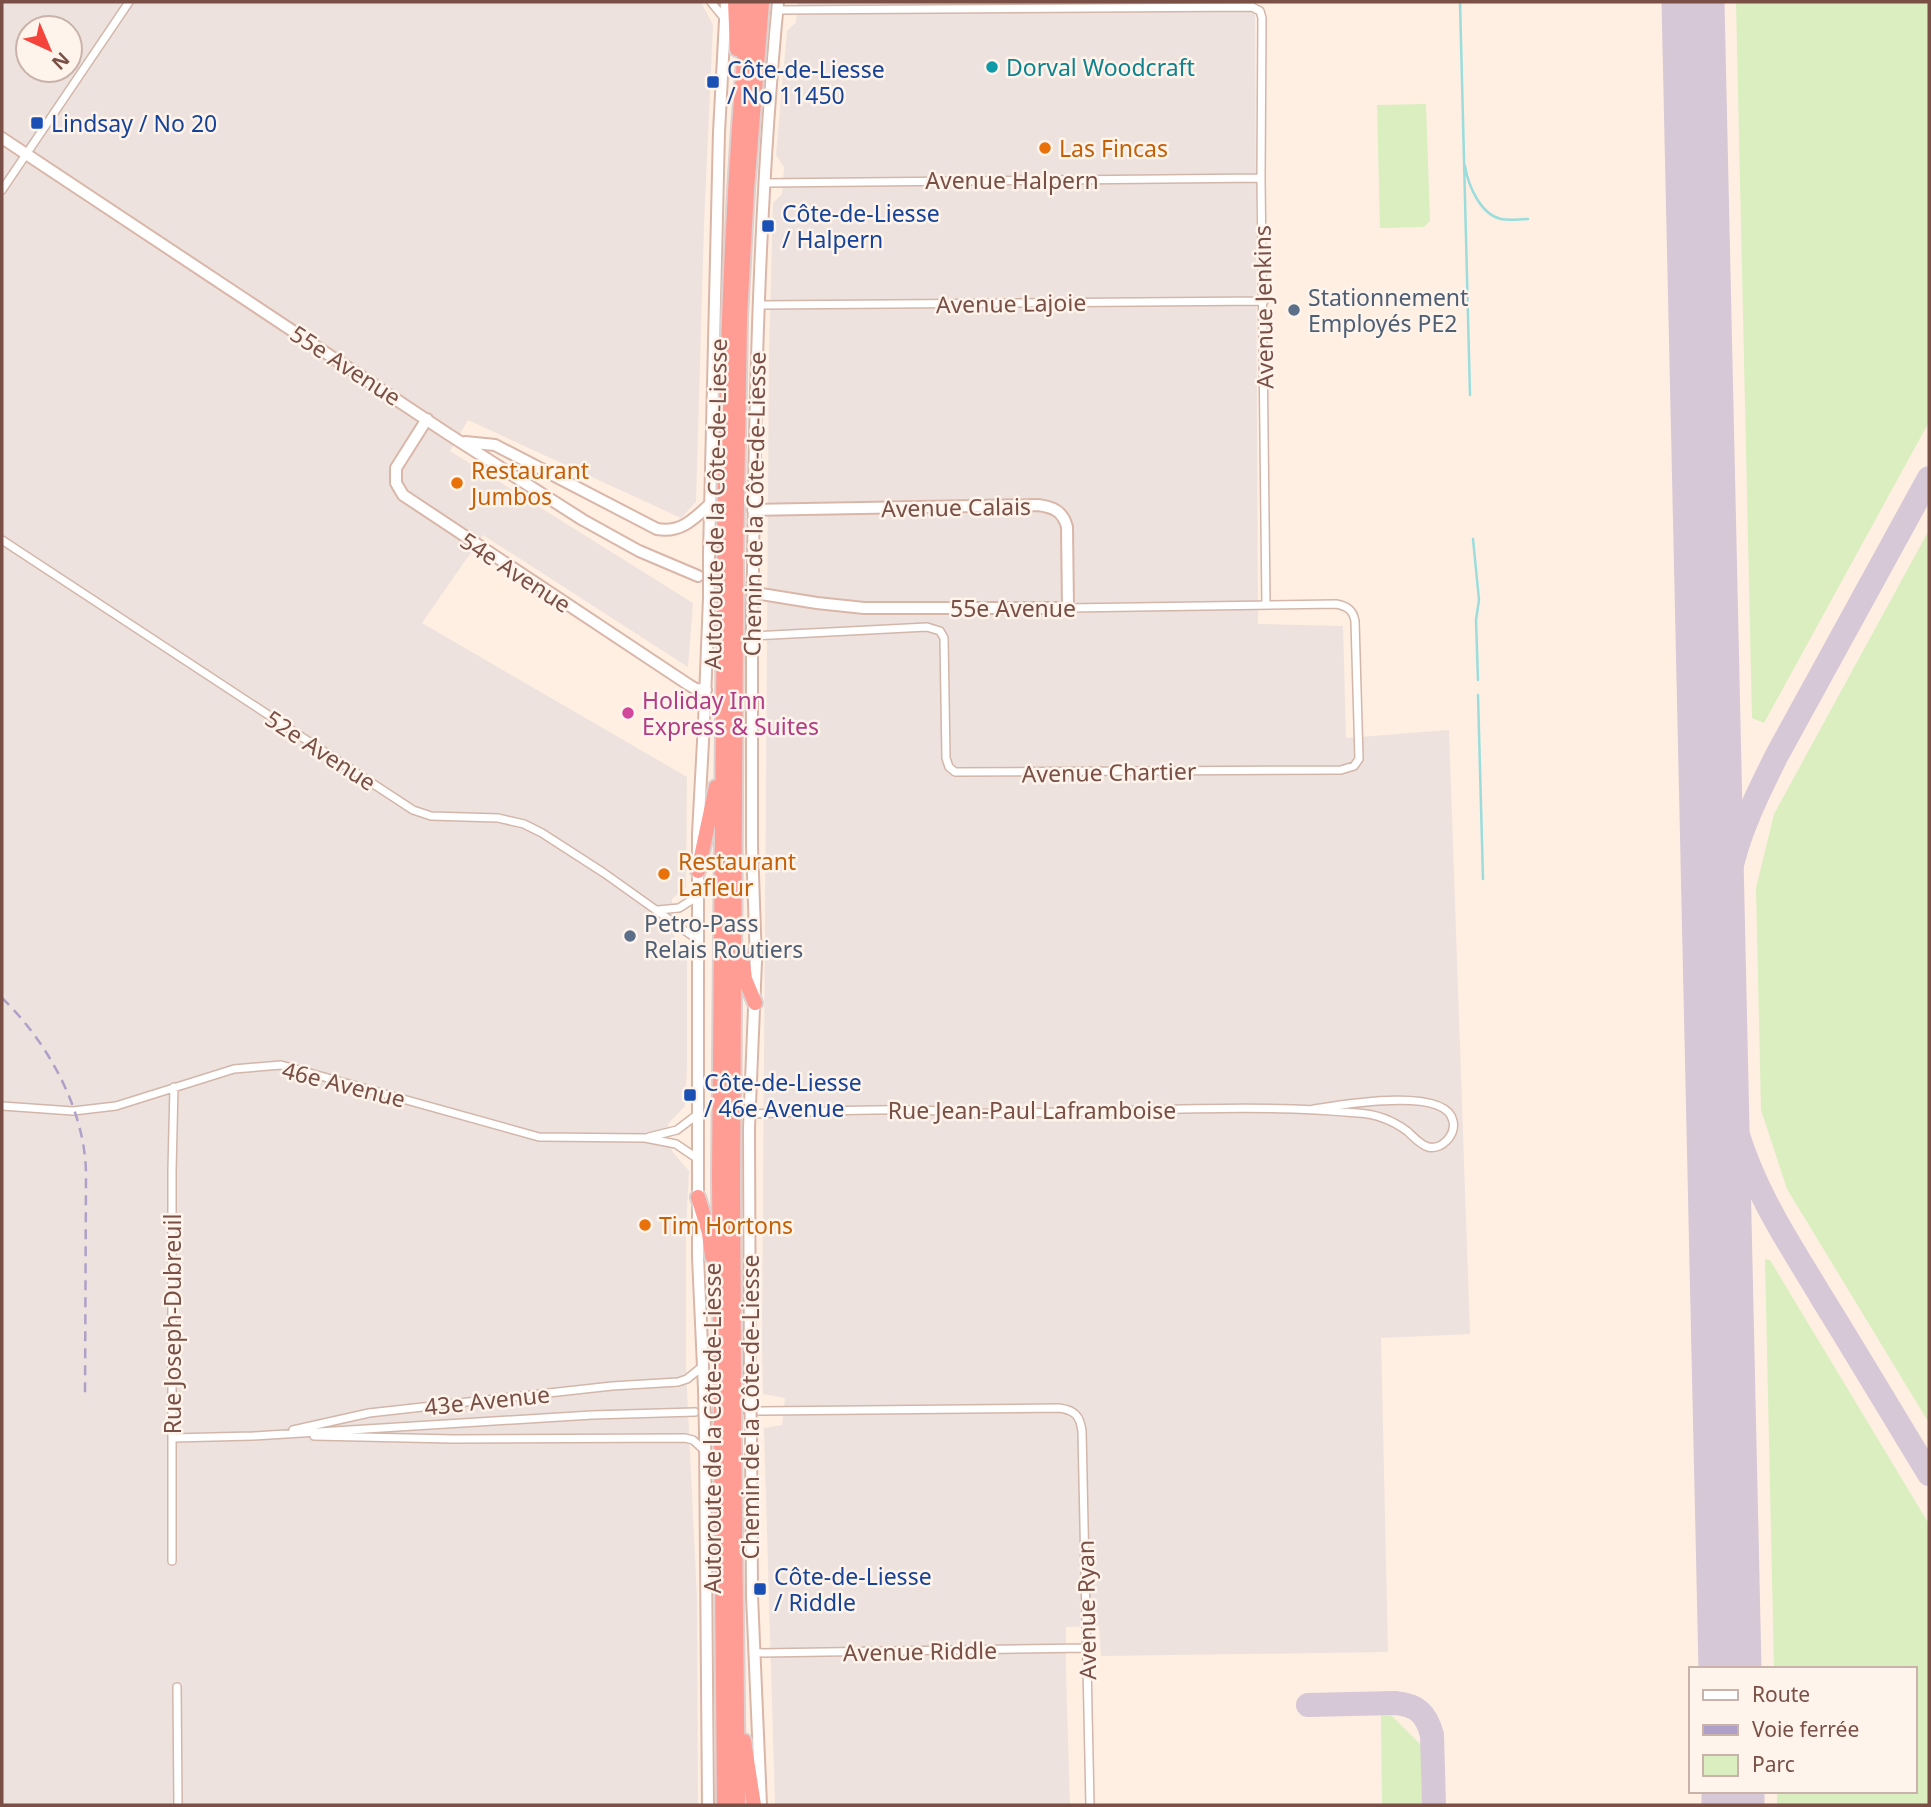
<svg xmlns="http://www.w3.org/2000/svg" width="1931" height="1807" font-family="'Noto Sans',sans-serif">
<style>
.industrial{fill:#ede2de;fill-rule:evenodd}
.green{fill:#daeebf}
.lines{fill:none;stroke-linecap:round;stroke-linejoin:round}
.stream{stroke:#9adddc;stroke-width:2.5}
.taxiway{stroke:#d6c8d6;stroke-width:24}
.runway{stroke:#d6c8d6;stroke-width:63}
.street-tunnel{stroke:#ddc7bb;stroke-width:7;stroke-dasharray:7 3.5;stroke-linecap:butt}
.street-casing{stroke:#d3b6aa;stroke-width:10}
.secondary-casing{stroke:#dab6a9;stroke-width:14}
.highway-casing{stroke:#dcd1cf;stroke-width:18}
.street{stroke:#fff;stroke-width:7}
.secondary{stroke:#fff;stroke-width:10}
.highway{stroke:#ff9c93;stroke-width:14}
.rail{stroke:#afa0c9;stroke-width:2.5;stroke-dasharray:10 7;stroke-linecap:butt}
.secondary-bridge-casing{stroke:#dab6a9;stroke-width:14;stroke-linecap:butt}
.highway-bridge-casing{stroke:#dcd1cf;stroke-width:18;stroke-linecap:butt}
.secondary-bridge{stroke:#fff;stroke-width:10}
.highway-bridge{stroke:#ff9c93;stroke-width:14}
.culture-dot{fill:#0f9aa8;stroke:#fff4eb;stroke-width:2.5}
.transit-dot{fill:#1a4fb4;stroke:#fff4eb;stroke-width:2.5}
.food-dot{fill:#e8710a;stroke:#fff4eb;stroke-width:2.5}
.service-dot{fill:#5c6f8a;stroke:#fff4eb;stroke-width:2.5}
.hotel-dot{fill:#d1479c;stroke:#fff4eb;stroke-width:2.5}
.labels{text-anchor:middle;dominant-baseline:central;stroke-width:5;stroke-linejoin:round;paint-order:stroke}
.culture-label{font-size:23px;fill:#0d838f;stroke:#fff4eb;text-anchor:start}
.transit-label{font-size:23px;fill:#164399;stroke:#fff4eb;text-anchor:start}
.food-label{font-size:23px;fill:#c56008;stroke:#fff4eb;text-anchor:start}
.street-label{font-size:23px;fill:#794f46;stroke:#fff4eb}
.service-label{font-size:23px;fill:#4e5e75;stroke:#fff4eb;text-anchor:start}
.hotel-label{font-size:23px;fill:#b23c85;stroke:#fff4eb;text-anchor:start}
</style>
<rect width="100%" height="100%" fill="#feefe2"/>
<path class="industrial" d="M2,2H701L713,25L704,224L696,502L681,518L468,420L450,451L693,603L688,667L483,535L422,623L687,777L686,887L672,899V933L687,952V1066L685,1106L668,1124L672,1151L689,1171L686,1229V1369L697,1598L698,1805H2ZM28,28H70V70H28Z
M798,2H1255L1258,624L1343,626L1346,738L1449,730L1470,1334L1381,1338L1388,1652L1101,1656L1099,1626L1066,1627V1673L1070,1805H775L764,1428L782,1425L785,1398L763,1394L762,1340L769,353L773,203L782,194L784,167L776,155L787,31L796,22Z"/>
<path class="green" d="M1736,2H1929V422L1764,723L1752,718Z
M1426,104L1430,221L1424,227L1380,228L1377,105Z
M1929,530V1423L1787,1189L1761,1110L1756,888L1774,814Z
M1765,1259L1770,1260L1929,1524V1805H1777V1791H1915V1669H1774Z
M1381,1715L1392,1716L1421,1745V1750L1423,1752L1424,1805H1382Z"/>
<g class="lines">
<path class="stream" d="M1460,2L1470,395
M1465,166C1468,185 1480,214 1501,219C1510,221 1519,219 1528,219
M1473,539L1479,600L1476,620L1478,680
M1478,695L1483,879"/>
<path class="taxiway" d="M1929,478L1777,755C1762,785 1747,815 1737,847C1706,948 1709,1070 1750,1168C1769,1214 1797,1256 1822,1298C1858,1356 1893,1415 1929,1474
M1308,1705L1395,1703C1417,1705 1426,1713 1432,1735L1434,1805
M1736,1791V1805"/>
<path class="runway" d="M1693,2L1730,1669
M1733,1791V1805"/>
<path class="street-tunnel" d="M701,1412L752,1411"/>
<g class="street-casing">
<path id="street" d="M711,2L724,18
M778,10L1252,7L1260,11L1262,18L1261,178L1266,604
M764,183L1261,178
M2,190L129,2
M758,305L1264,301
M2,540L413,810L431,816L498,818L524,824L542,833L604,873L698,940
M751,636L927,627L940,631L944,638L946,758L949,767L955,772L1341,770L1354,766L1359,759L1355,621C1353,610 1347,606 1336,604L1068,608
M658,910L679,908L698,896
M2,1106L73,1111L116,1106L234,1069L281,1065L539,1137L645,1138L676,1144L698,1159
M750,1114C804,1112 859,1109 914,1110C933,1110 952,1112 972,1113C1005,1114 1039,1112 1072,1112C1167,1110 1263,1104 1358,1113C1376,1114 1392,1120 1407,1131C1413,1136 1419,1144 1428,1147C1442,1150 1456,1135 1453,1121C1446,1086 1340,1105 1314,1109
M649,1137L677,1130L698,1114
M759,1411L1059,1408C1075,1410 1080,1416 1082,1431L1090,1805
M293,1430L369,1413L612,1386L678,1382L687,1379L703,1366
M314,1436L453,1439L685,1438L693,1440L705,1451
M172,1438L253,1436L592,1415L695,1412
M172,1561V1170L174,1087
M754,1653L1087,1648
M177,1687L178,1805"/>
</g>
<g class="secondary-casing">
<path id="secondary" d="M2,138L448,434L583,520L639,551L698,576
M427,419L396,468V483L403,495L689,685L696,689L706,690
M465,442L495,445L657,529C680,533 693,520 709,505
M753,510L1038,505C1053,507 1063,511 1067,527L1068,608H864L817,603L761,594
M709,554L719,132L726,2
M753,570C755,380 760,191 778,2
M704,1389L698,1257V834L704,723L709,598
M750,1389L749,1128L756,961L752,846V610
M705,1433L708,1805
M751,1433L752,1596L761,1805"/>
</g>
<g class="highway-casing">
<path id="highway" d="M735,2L737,49
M724,561C725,374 732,188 749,2
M736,565L740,316L747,189L762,2
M698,871L716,787
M742,954L745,979L755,1003
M698,1197L709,1233L712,1256
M721,1389L719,1177L724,603
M734,1389L733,1177L736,606
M721,1433L724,1805
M734,1433L738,1805
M744,1741L754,1805"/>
</g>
<use href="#street" class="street"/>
<use href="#secondary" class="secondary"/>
<use href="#highway" class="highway"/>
<path class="rail" d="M2,998C47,1041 85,1109 86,1173L85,1397"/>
<g class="secondary-bridge-casing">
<path id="secondary-bridge" d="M709,554V598
M752,610L753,570
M704,1389L705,1433
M750,1389L751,1433"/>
</g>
<g class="highway-bridge-casing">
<path id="highway-bridge" d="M724,603V561
M736,606V565
M721,1389V1433
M734,1389V1433"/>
</g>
<use href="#secondary-bridge" class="secondary-bridge"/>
<use href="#highway-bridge" class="highway-bridge"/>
</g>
<circle class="culture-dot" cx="992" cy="67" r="7"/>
<g class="transit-dot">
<rect x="706" y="75" width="14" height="14" rx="3.5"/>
<rect x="30" y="116" width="14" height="14" rx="3.5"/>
<rect x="761" y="219" width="14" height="14" rx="3.5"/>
<rect x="683" y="1088" width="14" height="14" rx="3.5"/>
<rect x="753" y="1582" width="14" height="14" rx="3.5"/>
</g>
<g class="food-dot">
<circle cx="1045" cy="148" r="7"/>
<circle cx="457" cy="483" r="7"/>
<circle cx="664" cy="874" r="7"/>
<circle cx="645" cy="1225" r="7"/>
</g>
<g class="service-dot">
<circle cx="1294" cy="310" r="7"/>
<circle cx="630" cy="936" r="7"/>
</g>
<circle class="hotel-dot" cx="628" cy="713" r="7"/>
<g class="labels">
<g class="culture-label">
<text x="1006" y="67">Dorval Woodcraft</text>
</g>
<g class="transit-label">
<text x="727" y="69">Côte-de-Liesse<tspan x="727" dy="26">/ No 11450</tspan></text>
<text x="51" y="123">Lindsay / No 20</text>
<text x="782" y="213">Côte-de-Liesse<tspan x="782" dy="26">/ Halpern</tspan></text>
<text x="704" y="1082">Côte-de-Liesse<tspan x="704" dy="26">/ 46e Avenue</tspan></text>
<text x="774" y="1576">Côte-de-Liesse<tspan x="774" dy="26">/ Riddle</tspan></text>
</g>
<g class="food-label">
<text x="1059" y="148">Las Fincas</text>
<text x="471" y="470">Restaurant<tspan x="471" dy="26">Jumbos</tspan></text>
<text x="678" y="861">Restaurant<tspan x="678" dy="26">Lafleur</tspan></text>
<text x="659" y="1225">Tim Hortons</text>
</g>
<g class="street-label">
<text x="1012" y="180">Avenue Halpern</text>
<text transform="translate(1011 303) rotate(-1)">Avenue Lajoie</text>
<text transform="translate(1263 307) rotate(-91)">Avenue Jenkins</text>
<text transform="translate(346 365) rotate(33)">55e Avenue</text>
<text transform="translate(715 504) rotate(-89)">Autoroute de la Côte-de-Liesse</text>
<text transform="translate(754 504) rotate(-89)">Chemin de la Côte-de-Liesse</text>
<text transform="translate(956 507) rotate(-1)">Avenue Calais</text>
<text transform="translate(516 572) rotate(33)">54e Avenue</text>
<text x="1013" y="608">55e Avenue</text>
<text transform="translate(321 750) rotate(33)">52e Avenue</text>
<text transform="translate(1109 772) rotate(-1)">Avenue Chartier</text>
<text transform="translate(344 1084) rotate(14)">46e Avenue</text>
<text x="1032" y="1110">Rue Jean-Paul Laframboise</text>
<text transform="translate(172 1324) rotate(-90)">Rue Joseph-Dubreuil</text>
<text transform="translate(487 1400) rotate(-6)">43e Avenue</text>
<text transform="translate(750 1407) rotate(-90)">Chemin de la Côte-de-Liesse</text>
<text transform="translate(712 1428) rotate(-90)">Autoroute de la Côte-de-Liesse</text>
<text transform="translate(1086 1610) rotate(-91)">Avenue Ryan</text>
<text transform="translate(920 1651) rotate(-1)">Avenue Riddle</text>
</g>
<g class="service-label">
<text x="1308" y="297">Stationnement<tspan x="1308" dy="26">Employés PE2</tspan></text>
<text x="644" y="923">Petro-Pass<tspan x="644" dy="26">Relais Routiers</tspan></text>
</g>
<g class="hotel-label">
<text x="642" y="700">Holiday Inn<tspan x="642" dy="26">Express &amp; Suites</tspan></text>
</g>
</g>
<rect width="1931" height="1807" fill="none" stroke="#794f46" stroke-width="7"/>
<rect x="1689" y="1667" width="228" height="126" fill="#fff4eb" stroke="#c9b2a9" stroke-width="2"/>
<rect x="1703" y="1690" width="35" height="10" fill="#ffffff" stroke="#c9b2a9" stroke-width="2"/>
<text x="1752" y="1702" font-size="21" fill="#794f46">Route</text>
<rect x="1703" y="1725" width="35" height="10" fill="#afa0c9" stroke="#c9b2a9" stroke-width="2"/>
<text x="1752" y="1737" font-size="21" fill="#794f46">Voie ferrée</text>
<rect x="1703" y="1755" width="35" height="21" fill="#daeebf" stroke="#c9b2a9" stroke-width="2"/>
<text x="1752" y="1772" font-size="21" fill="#794f46">Parc</text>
<g transform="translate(49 49) rotate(136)"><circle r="33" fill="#fff4eb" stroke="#c9b2a9" stroke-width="2"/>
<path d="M0-5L12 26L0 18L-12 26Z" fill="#f5443b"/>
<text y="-10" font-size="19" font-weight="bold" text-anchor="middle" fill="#794f46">N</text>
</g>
</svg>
